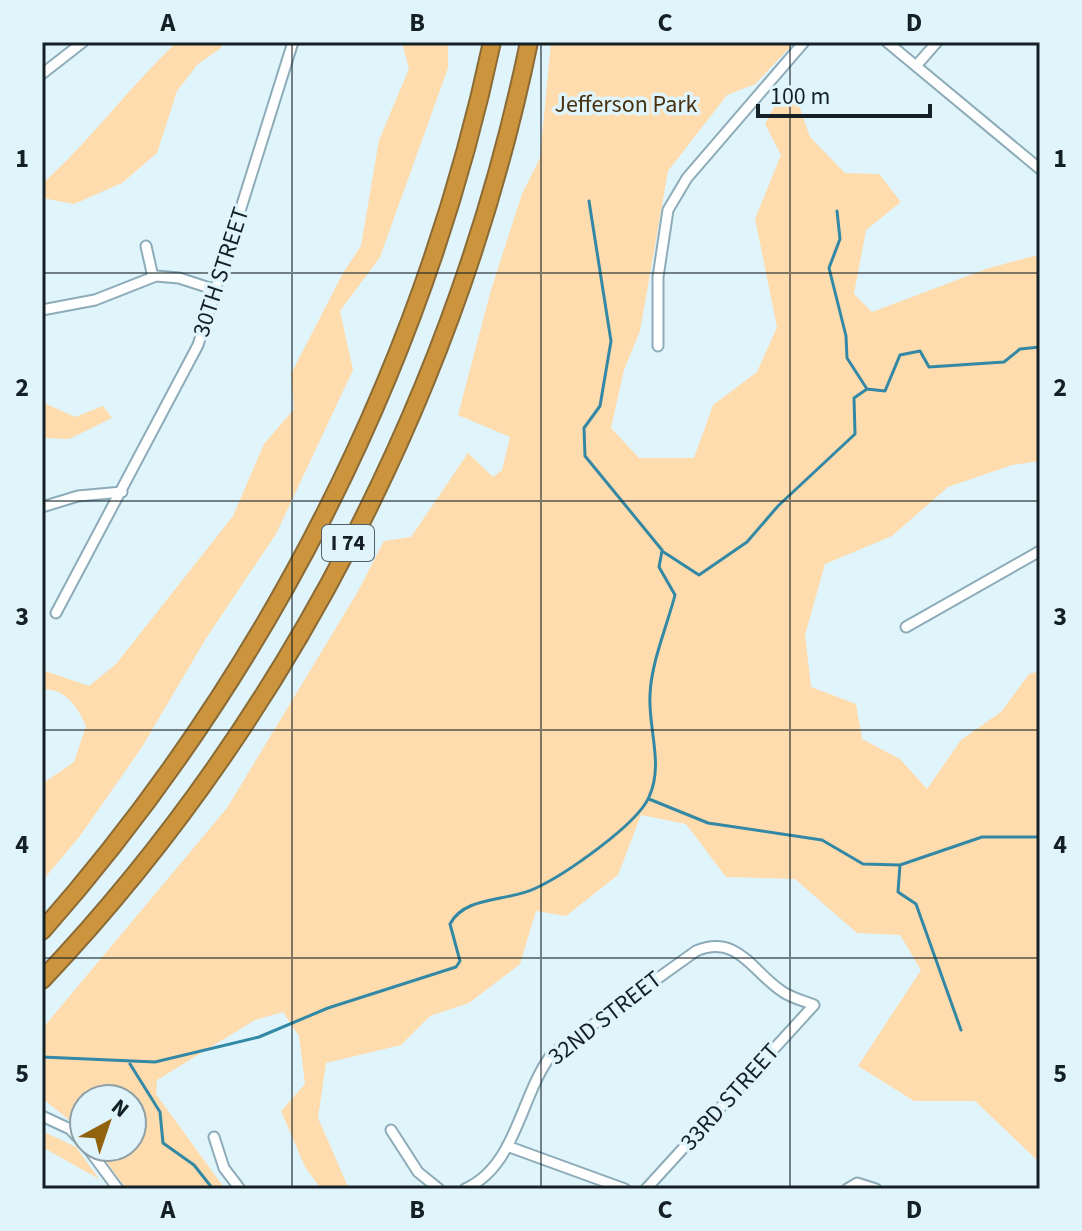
<svg xmlns="http://www.w3.org/2000/svg" width="1082" height="1231" font-family="'Source Sans 3',sans-serif">
<style>
.green{fill:#fedcad}
.lines{fill:none;stroke-linecap:round;stroke-linejoin:round}
.stream{stroke:#3388a5;stroke-width:3}
.street-casing{stroke:#8dacb9;stroke-width:13}
.highway-casing{stroke:#8b6b35;stroke-width:20}
.street{stroke:#fff;stroke-width:9}
.highway{stroke:#cb943d;stroke-width:16}
.grid{fill:none;stroke:#142025;stroke-width:2;stroke-opacity:0.55}
.labels{text-anchor:middle;dominant-baseline:central;stroke-width:7;stroke-linejoin:round;paint-order:stroke}
.shield{fill:#e0f4fc;stroke:#516066;stroke-width:2}
.shield-label{font-size:22px;font-weight:bold;fill:#142025}
.park-label{font-size:24px;fill:#47310e;stroke:#e0f4fc}
.street-label{font-size:24px;fill:#142025;stroke:#e0f4fc}
.neatline{fill:none;stroke:#142025;stroke-width:3}
.grid-label{font-size:26px;text-anchor:middle;font-weight:bold;fill:#142025}
</style>
<rect width="100%" height="100%" fill="#e0f4fc"/>
<path class="green" d="M177,42H222L221,48L198,64L177,91L157,153L122,183L74,204L42,198V184C91,140 129,87 177,42Z
M402,42H448V68L380,257L340,311L353,370L276,534L205,640L142,747L80,836L42,881V784L74,762L86,726C79,709 64,686 42,690V670L89,686L116,664L233,516L264,444L294,409L291,374L343,273L361,246L379,140L409,69Z
M551,42H795L755,84L727,95L668,171L640,331L624,370L611,428L639,458H694L713,405L757,372L777,327L755,219L781,155L765,124L784,88L795,94L810,137L845,173L879,174L901,202L866,230L854,294L872,312L989,268L1034,256L1040,258V461L1012,465L948,487L892,536L825,564L805,635L811,687L856,704L862,739L900,759L927,789L961,740L1001,712L1029,674L1040,671V1163L975,1101H914L858,1066L921,970L900,935L857,933L795,879L726,877L686,824L641,815L618,875L566,916L536,911L520,964L469,1003L430,1016L401,1045L326,1063L318,1118L349,1189H321L305,1167L281,1111L305,1084L299,1036L283,1012L255,1020L157,1080L156,1094L225,1189H126L95,1147H132V1099H84V1132L42,1098V1029L227,808L357,593L384,541L411,537L468,453L493,477L502,470L510,437L458,415L491,290L522,194L540,158Z
M42,402L75,417L103,406L112,418L69,439L42,438Z
M42,1131L76,1147L99,1179L42,1147Z"/>
<g class="lines">
<path class="stream" d="M589,201L611,341L600,406L584,428L585,456L662,550
M837,211L840,239L829,268L846,336L847,358L867,389
M649,799L708,823L822,840L863,864L900,865L982,837H1040
M900,865L898,892L916,904L961,1030
M42,1057L155,1062L259,1037L328,1008L456,967L460,961L450,924C465,895 509,902 536,888C564,875 637,825 649,797C664,765 648,728 650,695C651,663 667,626 675,595L659,567L662,551L699,575L747,542L778,506L855,434L854,398L867,389L885,391L900,355L920,351L929,367L1004,362L1020,349L1040,347
M130,1064L160,1112L163,1143L194,1165L213,1189"/>
<g class="street-casing">
<path id="street" d="M887,42L1040,169
M916,66L937,42
M42,74L83,42
M146,246L153,277
M42,310L95,300L156,276L179,278L216,290
M658,346V277L668,210L687,178L804,42
M42,507L78,496L122,492
M56,613L198,345L293,42
M906,627L1040,551
M42,1116L70,1129L84,1144
M391,1130L418,1172L439,1189
M214,1137L224,1168L240,1189
M507,1146L625,1189
M87,1147L118,1189
M465,1189C517,1166 520,1095 552,1054L696,951C738,933 753,973 783,992C792,998 804,1001 814,1005L646,1189
M847,1189L857,1183L876,1189"/>
</g>
<g class="highway-casing">
<path id="highway" d="M42,931C264,679 422,371 492,42
M42,980C285,724 458,387 529,42"/>
</g>
<use href="#street" class="street"/>
<use href="#highway" class="highway"/>
</g>
<path class="grid" d="M292,42V1189M541,42V1189M790,42V1189M42,273H1040M42,501H1040M42,730H1040M42,958H1040"/>
<g class="labels">
<rect class="shield" x="322" y="525" width="52" height="36" rx="6"/>
<g class="shield-label">
<text x="348" y="543">I 74</text>
</g>
<g class="park-label">
<text x="626" y="104">Jefferson Park</text>
</g>
<g class="street-label">
<text transform="translate(221 272) rotate(-72)">30TH STREET</text>
<text transform="translate(605 1018) rotate(-38)">32ND STREET</text>
<text transform="translate(730 1097) rotate(-48)">33RD STREET</text>
</g>
</g>
<rect width="1082" height="1231" fill="none" stroke="#e0f4fc" stroke-width="88"/>
<g transform="translate(108 1123) rotate(40)"><circle r="38" fill="#e0f4fc" stroke="#8e9fa6" stroke-width="2"/>
<path d="M0-6L14 30L0 20L-14 30Z" fill="#91630f"/>
<text y="-12" font-size="22" font-weight="bold" text-anchor="middle" fill="#142025">N</text>
</g>
<path d="M758 104v12h172v-12" fill="none" stroke="#142025" stroke-width="4"/>
<text x="770" y="104" font-size="24" fill="#142025" stroke="#e0f4fc" stroke-width="6" paint-order="stroke">100 m</text>
<rect x="44" y="44" width="994" height="1143" class="neatline"/>
<g class="grid-label">
<text x="168" y="31">A</text>
<text x="417" y="31">B</text>
<text x="665" y="31">C</text>
<text x="914" y="31">D</text>
<text x="22" y="167">1</text>
<text x="1060" y="167">1</text>
<text x="22" y="396">2</text>
<text x="1060" y="396">2</text>
<text x="22" y="625">3</text>
<text x="1060" y="625">3</text>
<text x="22" y="853">4</text>
<text x="1060" y="853">4</text>
<text x="22" y="1082">5</text>
<text x="1060" y="1082">5</text>
<text x="168" y="1218">A</text>
<text x="417" y="1218">B</text>
<text x="665" y="1218">C</text>
<text x="914" y="1218">D</text>
</g>
</svg>
